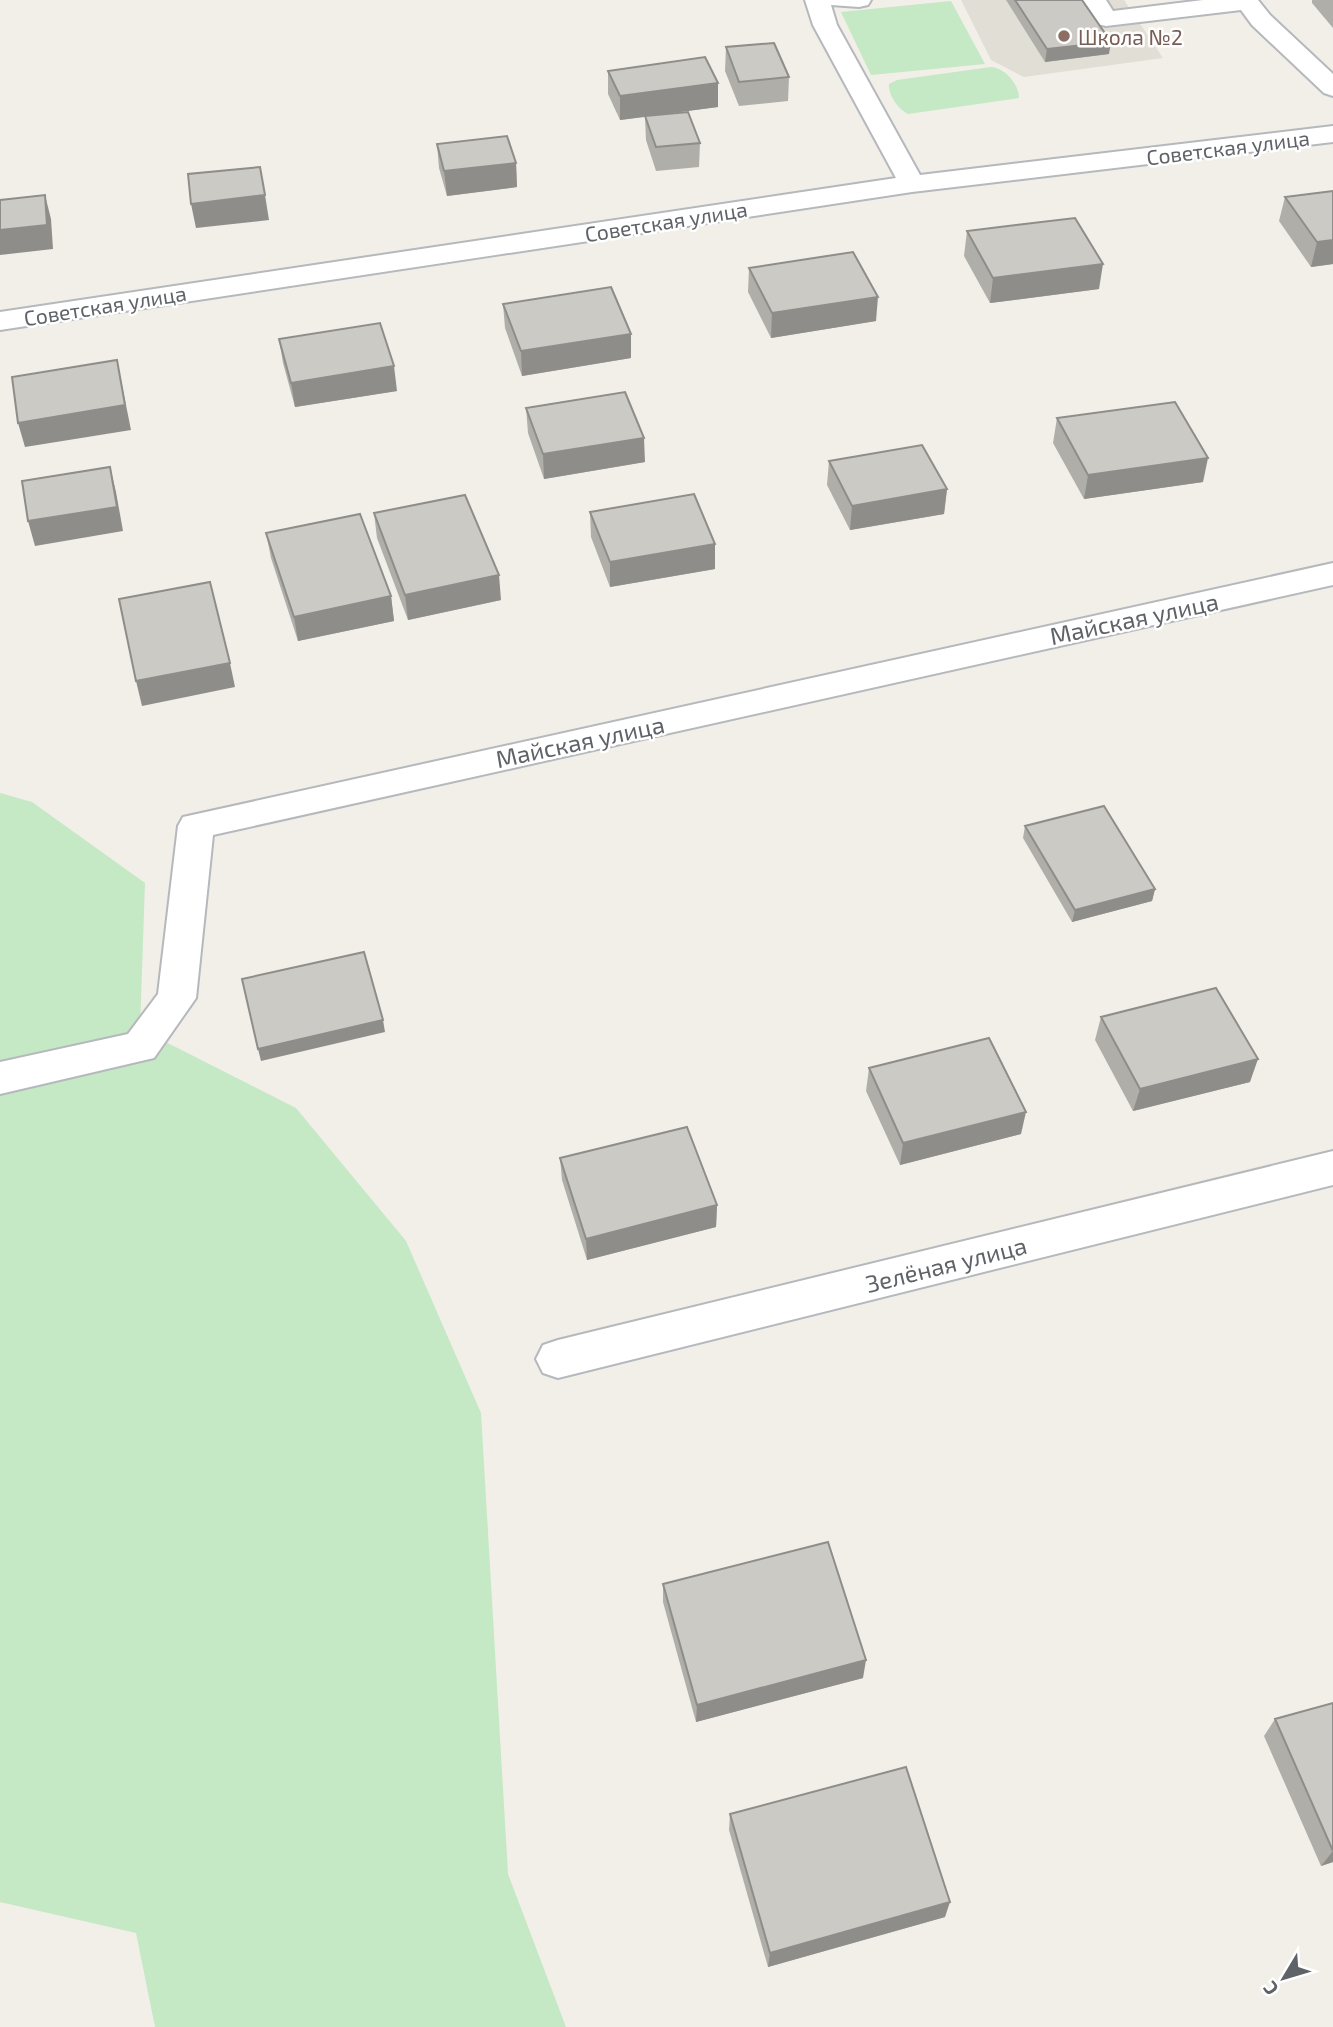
<svg xmlns="http://www.w3.org/2000/svg" width="1333" height="2027" font-family="'Exo 2',sans-serif">
<style>
.education{fill:#e1ded6}
.green{fill:#c5e8c5}
.lines{fill:none;stroke-linecap:round;stroke-linejoin:round}
.minor-casing{stroke:#b5b8bc;stroke-width:4}
.minor{fill:#fff;fill-rule:evenodd}
.wall{fill:#afaea9}
.shaded-wall{fill:#8f8d8a}
.building{fill:#cccac5;stroke:#8f8d8a;stroke-width:2}
.education-dot{fill:#8d6e63;stroke:#fff;stroke-width:2.5}
.labels{text-anchor:middle;dominant-baseline:central;stroke-width:5;stroke-linejoin:round;paint-order:stroke}
.far-education-label{font-size:21px;fill:#785e54;stroke:#fff;text-anchor:start}
.far-street-label{font-size:21px;fill:#5f6368;stroke:#fff}
.street-label{font-size:24px;fill:#5f6368;stroke:#fff}
</style>
<rect width="100%" height="100%" fill="#f1efe8"/>
<path class="education" d="M961,0H1124L1163,58L1024,77L991,60Z"/>
<path class="green" d="M951,1L985,64L871,75L841,12Z
M991,67C1005,68 1019,84 1019,98L908,114C898,109 888,95 889,84L897,80Z
M0,793L32,802L145,883L140,1029L296,1108L406,1241L481,1413L508,1874L566,2027H155L136,1933L0,1902Z"/>
<g class="lines">
<g class="minor-casing">
<path id="minor" d="M805,0H871L868,5L859,7L831,5L837,25L920,175L1333,126V142L912,192L0,330V312L896,178L813,25Z
M1082,0H1106L1113,11L1203,0H1258L1270,15L1333,74V96L1324,93L1252,25L1241,10L1106,26L1097,24Z
M1333,563V585L213,835L196,998L154,1058L0,1094V1062L128,1034L158,994L178,826L183,817Z
M1333,1151V1185L558,1378L543,1373L536,1359L543,1345L558,1340Z"/>
</g>
<use href="#minor" class="minor"/>
</g>
<path class="wall" d="M1006,0H1082L1109,54L1045,62Z
M1312,0H1333V28L1312,3Z
M726,47L789,77L788,101L739,106L725,71Z
M608,71L718,83V107L662,114L700,143L699,167L656,171L646,140L645,117L620,120L608,94Z
M437,144L516,163L517,187L447,196L439,168Z
M1333,191V264L1311,267L1279,221L1285,197Z
M967,231L1099,289L990,303L964,256Z
M749,268L876,321L771,338L748,292Z
M503,304L631,358L522,376L505,328Z
M279,339L397,391L295,407L283,363Z
M526,408L645,462L544,479L528,433Z
M1057,418L1203,482L1084,499L1053,443Z
M829,461L947,489L944,514L850,530L827,485Z
M590,512L715,569L610,587L591,537Z
M374,513L501,600L408,620L377,538Z
M266,533L391,596L394,621L298,641L271,558Z
M1025,826L1155,889L1152,901L1072,922L1023,838Z
M1101,1017L1250,1082L1133,1111L1095,1040Z
M869,1068L1021,1134L900,1165L866,1091Z
M560,1158L717,1205L716,1227L587,1260L562,1180Z
M663,1584L863,1678L696,1722L663,1602Z
M1333,1703V1862L1321,1866L1264,1736L1275,1719Z
M730,1814L945,1917L768,1967L729,1830Z"/>
<path class="shaded-wall" d="M1111,42L1109,54L1045,62L1047,49Z
M718,83V107L620,120V96Z
M516,163L517,187L447,196L444,171Z
M45,195L51,219L53,249L0,255V230Z
M265,195L269,220L196,228L191,204Z
M1333,240V264L1311,267L1317,242Z
M1103,264L1099,289L990,303L993,278Z
M878,297L876,321L771,338L772,313Z
M631,334V358L522,376L521,351Z
M117,360L131,430L25,447L18,423Z
M394,366L397,391L295,407L291,383Z
M644,438L645,462L544,479L543,454Z
M1208,458L1203,482L1084,499L1088,475Z
M110,467L116,492L123,531L35,546L28,521Z
M947,489L944,514L850,530L852,506Z
M715,544V569L610,587V562Z
M499,575L501,600L408,620L405,595Z
M391,596L394,621L298,641L294,617Z
M230,663L235,687L142,706L136,681Z
M1155,889L1152,901L1072,922L1075,910Z
M383,1020L385,1032L261,1061L258,1049Z
M1258,1059L1250,1082L1133,1111L1140,1089Z
M1026,1112L1021,1134L900,1165L903,1143Z
M717,1205L716,1227L587,1260L586,1239Z
M866,1660L863,1678L696,1722L697,1705Z
M1333,1851V1862L1321,1866Z
M950,1902L945,1917L768,1967L770,1953Z"/>
<path class="building" d="M1015,0H1082L1111,42L1047,49Z
M774,43L789,77L739,82L726,47Z
M705,57L718,83L620,96L608,71Z
M688,112L700,143L656,147L645,116Z
M507,136L516,163L444,171L437,144Z
M260,167L265,195L191,204L188,174Z
M1333,191V240L1317,242L1285,197Z
M45,195L47,225L0,230V200Z
M1075,218L1103,264L993,278L967,231Z
M853,252L878,297L772,313L749,268Z
M611,287L631,334L521,351L503,304Z
M380,323L394,366L291,383L279,339Z
M117,360L125,405L18,423L12,377Z
M625,392L644,438L543,454L526,408Z
M1175,402L1208,458L1088,475L1057,418Z
M922,445L947,489L852,506L829,461Z
M110,467L117,507L28,521L22,481Z
M694,494L715,544L610,562L590,512Z
M465,495L499,575L405,595L374,513Z
M360,514L391,596L294,617L266,533Z
M210,582L230,663L136,681L119,599Z
M1104,806L1155,889L1075,910L1025,826Z
M364,952L383,1020L258,1049L242,979Z
M1216,988L1258,1059L1140,1089L1101,1017Z
M989,1038L1026,1112L903,1143L869,1068Z
M687,1127L717,1205L586,1239L560,1158Z
M828,1542L866,1660L697,1705L663,1584Z
M1333,1703V1851L1275,1719Z
M906,1767L950,1902L770,1953L730,1814Z"/>
<circle class="education-dot" cx="1064" cy="36" r="7"/>
<g class="labels">
<g class="far-education-label">
<text x="1078" y="36">Школа №2</text>
</g>
<g class="far-street-label">
<text transform="translate(1228 147) rotate(-7)">Советская улица</text>
<text transform="translate(666 221) rotate(-9)">Советская улица</text>
<text transform="translate(105 305) rotate(-9)">Советская улица</text>
</g>
<g class="street-label">
<text transform="translate(1134 618) rotate(-12)">Майская улица</text>
<text transform="translate(580 741) rotate(-12)">Майская улица</text>
<text transform="translate(946 1264) rotate(-14)">Зелёная улица</text>
</g>
</g>
<g transform="translate(1284 1978) rotate(232)" stroke="#ffffff" stroke-width="5" paint-order="stroke">
<path d="M0-5L12 26L0 18L-12 26Z" fill="#5f6368"/>
<text y="-10" font-size="19" font-weight="bold" text-anchor="middle" fill="#5f6368">С</text>
</g>
</svg>
